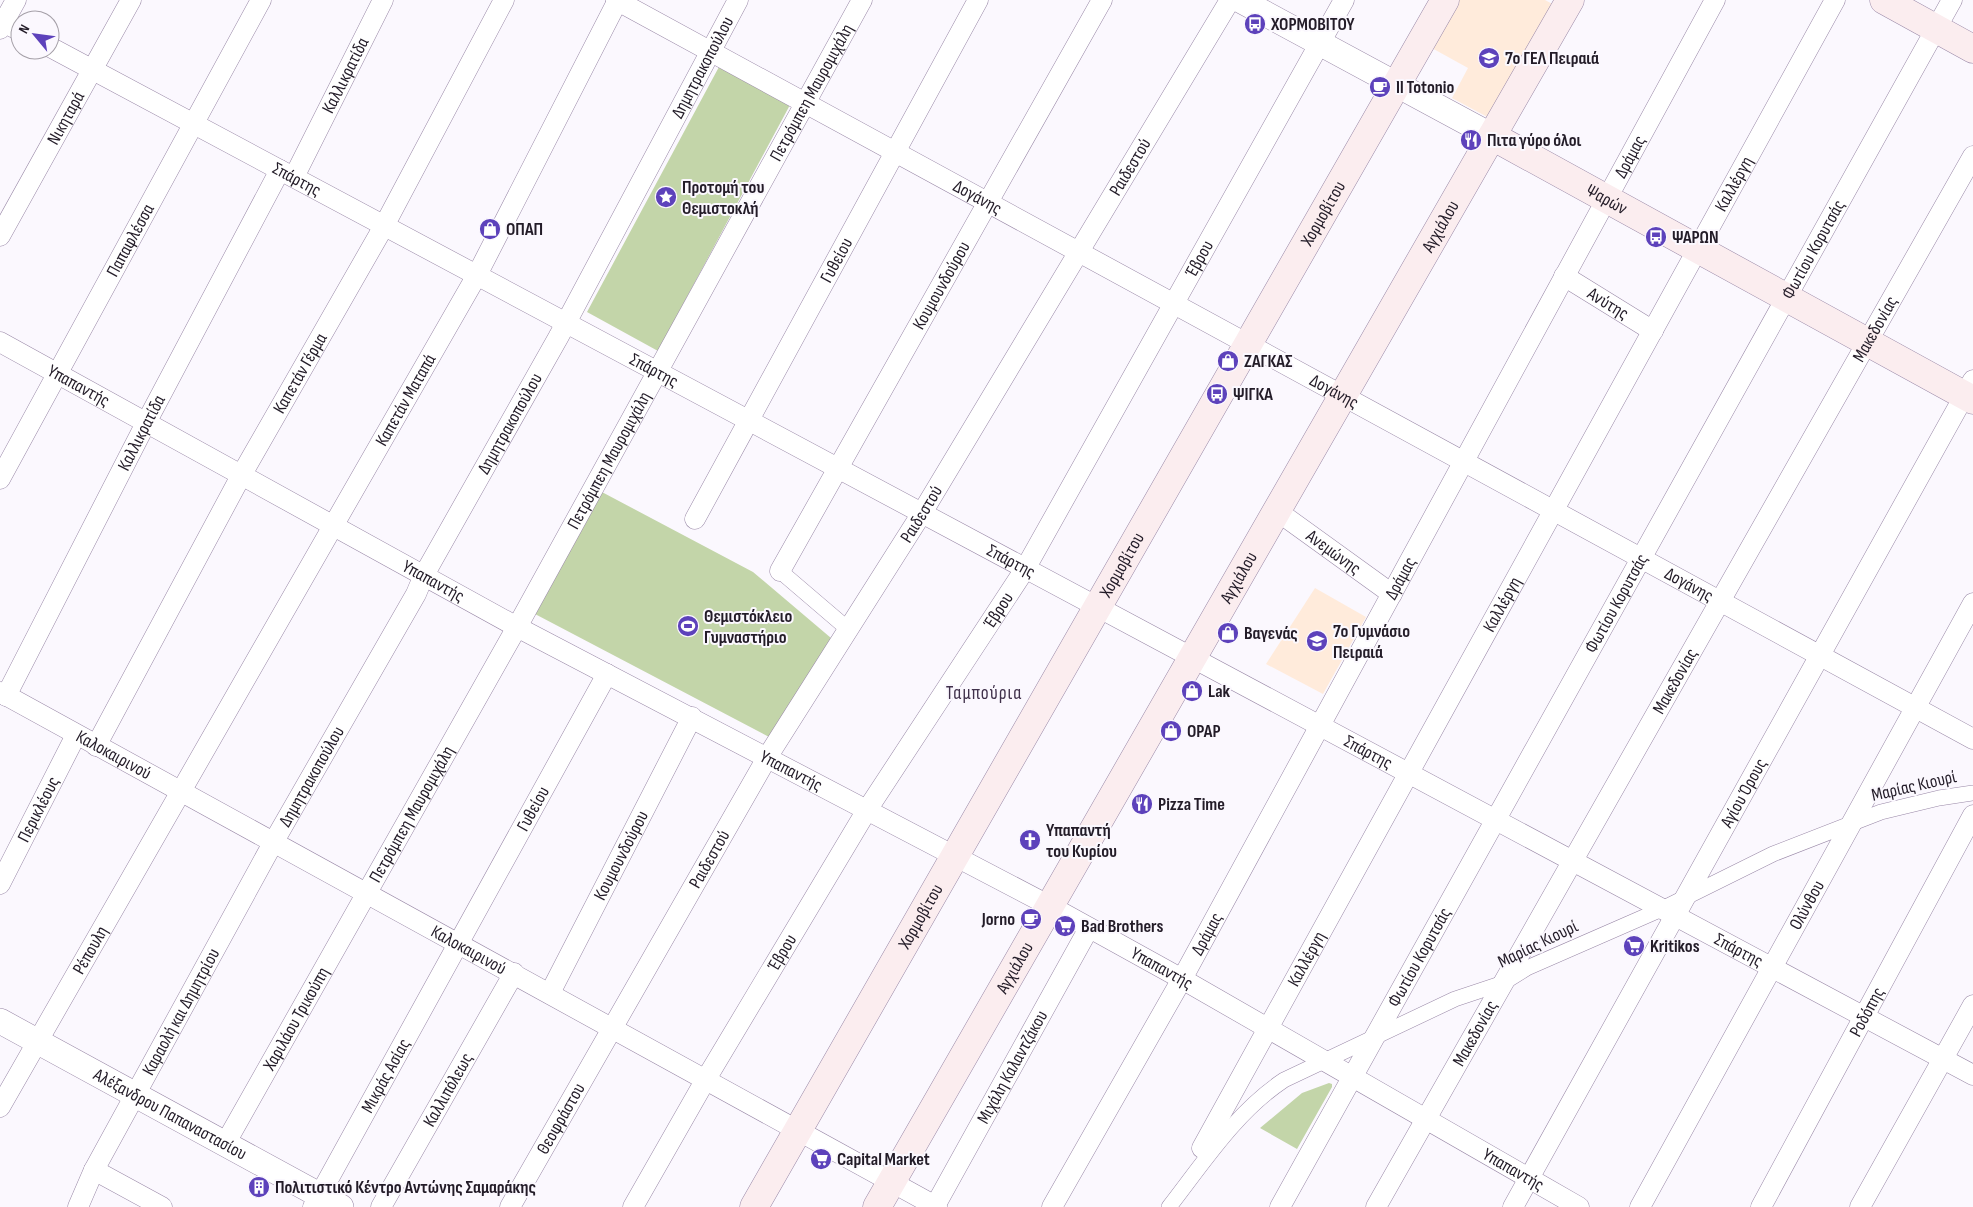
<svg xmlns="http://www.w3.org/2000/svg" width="1973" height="1207" font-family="'Sofia Sans Condensed',sans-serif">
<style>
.education{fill:#ffebdb}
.green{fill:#c3d5a9}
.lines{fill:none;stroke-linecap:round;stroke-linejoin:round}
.pedestrian-casing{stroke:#9988a7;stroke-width:16}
.minor-casing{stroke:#9988a7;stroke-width:21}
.tertiary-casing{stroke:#9988a7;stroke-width:26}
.secondary-casing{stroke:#9988a7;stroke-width:29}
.pedestrian{stroke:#fff;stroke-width:15}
.minor{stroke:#fff;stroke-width:20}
.tertiary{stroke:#fff;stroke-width:25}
.secondary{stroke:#fbedef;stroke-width:28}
.labels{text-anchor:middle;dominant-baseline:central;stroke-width:4;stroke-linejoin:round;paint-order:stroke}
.poi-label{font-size:18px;font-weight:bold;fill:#231c28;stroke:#fbf8fe;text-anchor:start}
.street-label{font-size:18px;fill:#231c28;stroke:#fbf8fe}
.neighbourhood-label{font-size:19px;letter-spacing:1px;fill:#40314b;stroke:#fbf8fe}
</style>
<rect width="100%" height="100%" fill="#fbf8fe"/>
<path class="education" d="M1457,0H1545L1558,7L1493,120L1452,98L1468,68L1430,47Z
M1315,588L1366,617L1323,694L1266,664Z"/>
<path class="green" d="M720,65L791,103L658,351L587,312Z
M600,491L753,572L831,638L771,738L535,614Z
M1329,1083L1332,1084V1087L1297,1149L1260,1128L1302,1093Z"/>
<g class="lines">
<g class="pedestrian-casing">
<path id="pedestrian" d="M780,571L849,630
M1169,1207C1204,1162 1236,1112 1284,1080L1455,999L1503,983L1527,968L1662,909L1773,854L1881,812L1939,798L1973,793"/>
</g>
<g class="minor-casing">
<g id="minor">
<path id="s1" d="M616,0L1973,739"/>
<path d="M0,20L20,31"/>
<path d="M0,29L16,0"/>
<path id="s2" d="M50,47L1973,1075"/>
<path id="s3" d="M294,177L383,0"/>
<path id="s4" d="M0,236L131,0"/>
<path id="s5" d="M1564,276L1653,331"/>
<path id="s6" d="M0,342L517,627L1050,906L1182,979L1579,1207"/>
<path id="s7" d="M0,479L261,0"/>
<path id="s8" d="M1277,511L1392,594"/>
<path id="s9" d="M695,519L978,0"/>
<path id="s10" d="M780,571L1102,0"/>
<path id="s11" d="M0,692L937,1207"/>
<path id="s12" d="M6,696L147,421L280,170"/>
<path id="s13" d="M96,746L242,474L384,226L504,0"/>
<path id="s14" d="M0,884L76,735"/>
<path id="s15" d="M550,993L692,717"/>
<path id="s16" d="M0,1107L477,275L618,0"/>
<path id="s17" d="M225,1144L517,627L862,0"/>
<path id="s18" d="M1202,1148L1835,0"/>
<path d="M94,1170L162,1207"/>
<path id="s19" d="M935,1206L1089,928"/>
<path id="s20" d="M78,1207L94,1170L273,843L416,594L424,575L559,336L738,0"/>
<path id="s21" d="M313,1207L607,674"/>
<path id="s22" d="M381,1207L514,973"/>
<path id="s23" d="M510,1207L768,756L922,513L1230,0"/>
<path id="s24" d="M633,1207L706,1079L867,810L1025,569L1344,0"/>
<path id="s25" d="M1052,1207L1182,979L1715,0"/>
<path id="s26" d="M1280,1207L1952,0"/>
<path id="s27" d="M1376,1207L1973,156"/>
<path id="s28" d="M1513,1207L1973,380"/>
<path id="s29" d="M1640,1207L1973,603"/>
<path id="s30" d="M1761,1207L1973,815"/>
<path d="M1860,1207L1973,1005"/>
</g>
</g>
<g class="tertiary-casing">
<g id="tertiary">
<path d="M1240,0L1492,136"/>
<path id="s31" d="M0,1021L341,1207"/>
</g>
</g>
<g class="secondary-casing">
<g id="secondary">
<path d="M1884,0L1973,49"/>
<path id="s32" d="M1492,136L1973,400"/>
<path id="s33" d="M754,1207L1445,0"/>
<path id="s34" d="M877,1207L1570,0"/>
</g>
</g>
<use href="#pedestrian" class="pedestrian"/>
<use href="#minor" class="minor"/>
<use href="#tertiary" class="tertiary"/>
<use href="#secondary" class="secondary"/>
</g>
<defs>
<g id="bus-disc" transform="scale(1.125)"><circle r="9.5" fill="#5d42bb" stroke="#fbf8fe"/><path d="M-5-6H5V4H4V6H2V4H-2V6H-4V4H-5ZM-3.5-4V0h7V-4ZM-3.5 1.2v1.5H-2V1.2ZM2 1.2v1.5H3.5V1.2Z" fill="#fff"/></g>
<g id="school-disc" transform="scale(1.125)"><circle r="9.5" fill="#5d42bb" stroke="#fbf8fe"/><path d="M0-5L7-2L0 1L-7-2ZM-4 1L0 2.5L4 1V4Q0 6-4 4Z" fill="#fff"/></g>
<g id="cafe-disc" transform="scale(1.125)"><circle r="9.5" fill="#5d42bb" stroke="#fbf8fe"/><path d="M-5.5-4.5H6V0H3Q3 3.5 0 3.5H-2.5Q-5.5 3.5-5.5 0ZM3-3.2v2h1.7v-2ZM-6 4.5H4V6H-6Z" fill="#fff"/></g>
<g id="restaurant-disc" transform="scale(1.125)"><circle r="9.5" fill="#5d42bb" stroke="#fbf8fe"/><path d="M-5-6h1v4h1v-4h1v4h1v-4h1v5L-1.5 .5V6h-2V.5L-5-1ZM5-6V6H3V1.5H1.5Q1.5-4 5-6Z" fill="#fff"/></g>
<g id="sight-disc" transform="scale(1.125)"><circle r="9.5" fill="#5d42bb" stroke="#fbf8fe"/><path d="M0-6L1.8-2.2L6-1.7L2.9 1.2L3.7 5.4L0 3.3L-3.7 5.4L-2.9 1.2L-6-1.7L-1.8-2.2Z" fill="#fff"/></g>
<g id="shop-disc" transform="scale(1.125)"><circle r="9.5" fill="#5d42bb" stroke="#fbf8fe"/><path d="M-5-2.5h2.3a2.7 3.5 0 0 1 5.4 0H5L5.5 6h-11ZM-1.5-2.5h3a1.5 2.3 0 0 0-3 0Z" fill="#fff"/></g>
<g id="stadium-disc" transform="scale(1.125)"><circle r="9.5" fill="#5d42bb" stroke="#fbf8fe"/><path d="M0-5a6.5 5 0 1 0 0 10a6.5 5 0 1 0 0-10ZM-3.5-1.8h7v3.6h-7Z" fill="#fff"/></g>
<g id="church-disc" transform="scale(1.125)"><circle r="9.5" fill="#5d42bb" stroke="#fbf8fe"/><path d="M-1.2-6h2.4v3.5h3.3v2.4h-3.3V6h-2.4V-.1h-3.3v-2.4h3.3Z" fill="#fff"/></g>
<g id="supermarket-disc" transform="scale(1.125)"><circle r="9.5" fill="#5d42bb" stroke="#fbf8fe"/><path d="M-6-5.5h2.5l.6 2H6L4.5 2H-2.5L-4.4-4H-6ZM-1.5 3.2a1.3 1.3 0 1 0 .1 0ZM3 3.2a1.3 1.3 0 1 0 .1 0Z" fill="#fff"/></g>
<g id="building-disc" transform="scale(1.125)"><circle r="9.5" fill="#5d42bb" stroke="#fbf8fe"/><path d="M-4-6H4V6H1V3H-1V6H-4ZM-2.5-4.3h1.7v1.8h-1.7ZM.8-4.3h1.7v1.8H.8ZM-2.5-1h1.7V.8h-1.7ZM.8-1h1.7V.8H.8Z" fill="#fff"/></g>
</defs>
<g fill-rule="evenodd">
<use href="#bus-disc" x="1255" y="24"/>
<use href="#school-disc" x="1489" y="58"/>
<use href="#cafe-disc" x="1380" y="87"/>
<use href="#restaurant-disc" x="1471" y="140"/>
<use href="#sight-disc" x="666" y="197"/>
<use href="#shop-disc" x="490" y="229"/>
<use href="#bus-disc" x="1656" y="237"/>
<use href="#shop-disc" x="1228" y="361"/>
<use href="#bus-disc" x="1217" y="394"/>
<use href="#stadium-disc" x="688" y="626"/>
<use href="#shop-disc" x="1228" y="633"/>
<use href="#school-disc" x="1317" y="641"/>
<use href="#shop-disc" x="1192" y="691"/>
<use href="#shop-disc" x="1171" y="731"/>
<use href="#restaurant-disc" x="1142" y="804"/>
<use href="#church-disc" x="1030" y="840"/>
<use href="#cafe-disc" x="1031" y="919"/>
<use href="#supermarket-disc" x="1065" y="926"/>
<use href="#supermarket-disc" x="1634" y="946"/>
<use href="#supermarket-disc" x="821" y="1159"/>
<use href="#building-disc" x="259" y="1187"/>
</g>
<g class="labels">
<g class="poi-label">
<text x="1271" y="24">ΧΟΡΜΟΒΙΤΟΥ</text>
<text x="1505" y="58">7ο ΓΕΛ Πειραιά</text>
<text x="1396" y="87">Il Totonio</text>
<text x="1487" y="140">Πιτα γύρο όλοι</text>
<text x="682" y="187">Προτομή του<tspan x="682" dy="21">Θεμιστοκλή</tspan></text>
<text x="506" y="229">ΟΠΑΠ</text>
<text x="1672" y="237">ΨΑΡΩΝ</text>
<text x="1244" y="361">ΖΑΓΚΑΣ</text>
<text x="1233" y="394">ΨΙΓΚΑ</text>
<text x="704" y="616">Θεμιστόκλειο<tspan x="704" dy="21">Γυμναστήριο</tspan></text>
<text x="1333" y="631">7ο Γυμνάσιο<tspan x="1333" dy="21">Πειραιά</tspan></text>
<text x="1244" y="633">Βαγενάς</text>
<text x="1208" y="691">Lak</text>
<text x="1187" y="731">OPAP</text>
<text x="1158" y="804">Pizza Time</text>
<text x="1046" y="830">Υπαπαντή<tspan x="1046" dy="21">του Κυρίου</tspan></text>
<text x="1015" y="919" text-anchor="end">Jorno</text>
<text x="1081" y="926">Bad Brothers</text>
<text x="1650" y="946">Kritikos</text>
<text x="837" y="1159">Capital Market</text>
<text x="275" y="1187">Πολιτιστικό Κέντρο Αντώνης Σαμαράκης</text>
</g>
<g class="street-label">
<text stroke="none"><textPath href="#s20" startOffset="1300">Δημητρακοπούλου</textPath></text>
<text stroke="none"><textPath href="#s3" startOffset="114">Καλλικρατίδα</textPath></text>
<text stroke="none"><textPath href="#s17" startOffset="1204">Πετρόμπεη Μαυρομιχάλη</textPath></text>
<text stroke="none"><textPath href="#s4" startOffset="135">Νικηταρά</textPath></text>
<text stroke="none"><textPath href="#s25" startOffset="1199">Δράμας</textPath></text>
<text stroke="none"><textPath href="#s23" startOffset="1211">Ραιδεστού</textPath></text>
<text stroke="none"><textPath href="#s2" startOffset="280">Σπάρτης</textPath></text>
<text stroke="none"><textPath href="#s18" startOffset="1101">Καλλέργη</textPath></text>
<text stroke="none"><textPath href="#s1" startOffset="412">Δογάνης</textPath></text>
<text stroke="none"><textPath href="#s32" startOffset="131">Ψαρών</textPath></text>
<text stroke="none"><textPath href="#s33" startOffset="1145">Χορμοβίτου</textPath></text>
<text stroke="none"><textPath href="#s34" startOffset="1131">Αγχιάλου</textPath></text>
<text stroke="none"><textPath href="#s7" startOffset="272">Παπαφλέσσα</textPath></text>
<text stroke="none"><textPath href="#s26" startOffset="1096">Φωτίου Κορυτσάς</textPath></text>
<text stroke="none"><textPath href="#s24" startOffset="1105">Έβρου</textPath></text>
<text stroke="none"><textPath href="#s9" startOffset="295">Γυθείου</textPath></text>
<text stroke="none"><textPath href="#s10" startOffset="328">Κουμουνδούρου</textPath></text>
<text stroke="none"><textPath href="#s5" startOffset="52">Ανύτης</textPath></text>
<text stroke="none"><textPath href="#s27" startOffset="1010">Μακεδονίας</textPath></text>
<text stroke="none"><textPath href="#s2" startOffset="685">Σπάρτης</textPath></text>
<text stroke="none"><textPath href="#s13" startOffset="425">Καπετάν Γέρμα</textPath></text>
<text stroke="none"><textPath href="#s6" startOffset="90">Υπαπαντής</textPath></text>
<text stroke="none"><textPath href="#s1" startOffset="818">Δογάνης</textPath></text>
<text stroke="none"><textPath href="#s16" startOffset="815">Καπετάν Ματαπά</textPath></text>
<text stroke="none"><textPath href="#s20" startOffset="895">Δημητρακοπούλου</textPath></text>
<text stroke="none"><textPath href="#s12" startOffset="296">Καλλικρατίδα</textPath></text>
<text stroke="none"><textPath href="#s17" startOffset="784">Πετρόμπεη Μαυρομιχάλη</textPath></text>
<text stroke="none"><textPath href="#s23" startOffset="806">Ραιδεστού</textPath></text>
<text stroke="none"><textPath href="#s8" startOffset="70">Ανεμώνης</textPath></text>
<text stroke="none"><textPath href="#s2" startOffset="1090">Σπάρτης</textPath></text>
<text stroke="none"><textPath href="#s33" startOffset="740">Χορμοβίτου</textPath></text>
<text stroke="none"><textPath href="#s34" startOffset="726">Αγχιάλου</textPath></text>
<text stroke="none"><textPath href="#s25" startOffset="719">Δράμας</textPath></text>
<text stroke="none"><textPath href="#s6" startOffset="495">Υπαπαντής</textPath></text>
<text stroke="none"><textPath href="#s1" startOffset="1222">Δογάνης</textPath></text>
<text stroke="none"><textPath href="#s26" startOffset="691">Φωτίου Κορυτσάς</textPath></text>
<text stroke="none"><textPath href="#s18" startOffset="621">Καλλέργη</textPath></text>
<text stroke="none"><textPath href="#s24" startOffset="700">Έβρου</textPath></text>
<text stroke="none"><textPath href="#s27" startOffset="605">Μακεδονίας</textPath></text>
<text stroke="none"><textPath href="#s2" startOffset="1495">Σπάρτης</textPath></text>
<text stroke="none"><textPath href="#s11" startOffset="130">Καλοκαιρινού</textPath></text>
<text stroke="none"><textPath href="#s6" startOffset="900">Υπαπαντής</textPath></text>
<text stroke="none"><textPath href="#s20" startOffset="490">Δημητρακοπούλου</textPath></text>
<text transform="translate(1914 786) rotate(-13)">Μαρίας Κιουρί</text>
<text stroke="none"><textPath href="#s28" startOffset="474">Αγίου Όρους</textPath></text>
<text stroke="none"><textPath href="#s14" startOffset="84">Περικλέους</textPath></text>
<text stroke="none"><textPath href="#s21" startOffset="455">Γυθείου</textPath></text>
<text stroke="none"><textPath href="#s17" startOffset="379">Πετρόμπεη Μαυρομιχάλη</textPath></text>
<text stroke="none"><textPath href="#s15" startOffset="155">Κουμουνδούρου</textPath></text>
<text stroke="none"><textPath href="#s23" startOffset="401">Ραιδεστού</textPath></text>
<text stroke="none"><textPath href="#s29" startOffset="345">Ολύνθου</textPath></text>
<text stroke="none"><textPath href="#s33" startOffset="335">Χορμοβίτου</textPath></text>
<text stroke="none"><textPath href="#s25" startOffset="314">Δράμας</textPath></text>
<text transform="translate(1538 944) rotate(-26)">Μαρίας Κιουρί</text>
<text stroke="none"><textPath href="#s16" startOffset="181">Ρέπουλη</textPath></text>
<text stroke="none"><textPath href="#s11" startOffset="535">Καλοκαιρινού</textPath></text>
<text stroke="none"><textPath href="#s2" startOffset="1915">Σπάρτης</textPath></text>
<text stroke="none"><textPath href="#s24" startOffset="295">Έβρου</textPath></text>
<text stroke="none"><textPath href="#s26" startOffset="286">Φωτίου Κορυτσάς</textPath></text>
<text stroke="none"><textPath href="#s18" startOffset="216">Καλλέργη</textPath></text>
<text stroke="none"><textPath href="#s34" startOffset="276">Αγχιάλου</textPath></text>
<text stroke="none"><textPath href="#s6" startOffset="1320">Υπαπαντής</textPath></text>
<text stroke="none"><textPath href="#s20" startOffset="221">Καραολή και Δημητρίου</textPath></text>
<text stroke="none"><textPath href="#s30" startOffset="222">Ροδόπης</textPath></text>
<text stroke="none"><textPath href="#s17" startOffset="144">Χαριλάου Τρικούπη</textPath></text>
<text stroke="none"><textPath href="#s27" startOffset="200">Μακεδονίας</textPath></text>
<text stroke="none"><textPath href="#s19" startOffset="159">Μιχάλη Καλαντζάκου</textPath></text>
<text stroke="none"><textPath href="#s21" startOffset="150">Μικράς Ασίας</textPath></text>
<text stroke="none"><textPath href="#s22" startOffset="135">Καλλιπόλεως</textPath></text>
<text stroke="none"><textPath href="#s31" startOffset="194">Αλέξανδρου Παπαναστασίου</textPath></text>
<text stroke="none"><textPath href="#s23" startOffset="102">Θεοφράστου</textPath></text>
<text stroke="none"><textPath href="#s6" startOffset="1725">Υπαπαντής</textPath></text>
</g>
<g class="neighbourhood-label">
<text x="984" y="693">Ταμπούρια</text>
</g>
</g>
<g transform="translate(35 35) rotate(299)"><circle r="24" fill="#fbf8fe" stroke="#a5a0a8"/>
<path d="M0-4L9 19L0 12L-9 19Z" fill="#5d42bb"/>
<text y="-8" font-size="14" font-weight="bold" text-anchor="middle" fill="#231c28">N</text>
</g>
</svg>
